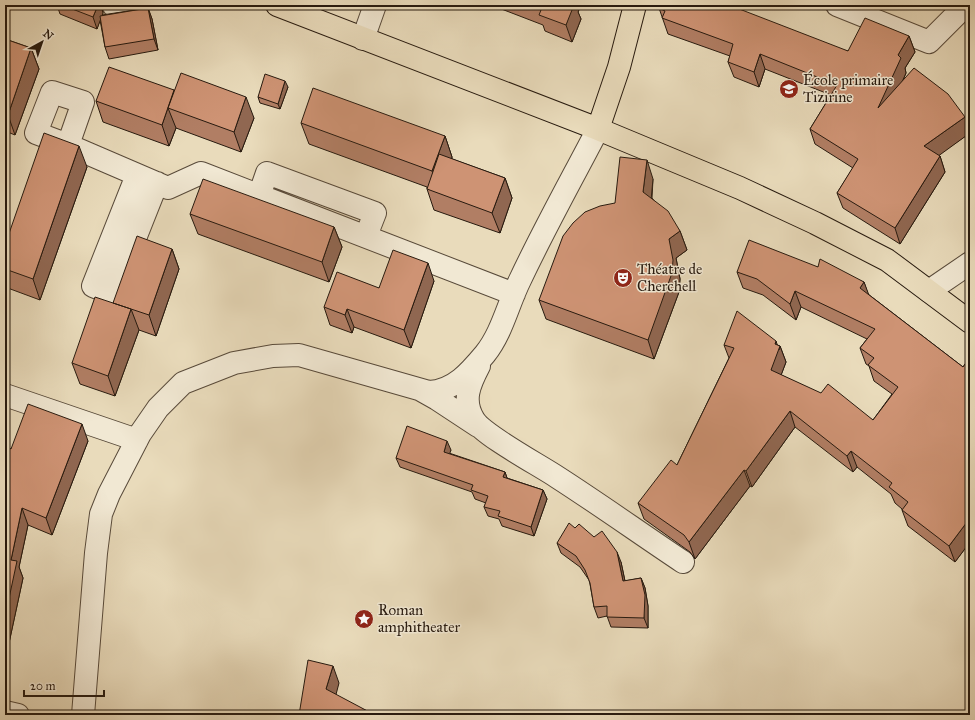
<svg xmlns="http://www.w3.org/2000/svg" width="975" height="720" font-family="'IM FELL Great Primer',serif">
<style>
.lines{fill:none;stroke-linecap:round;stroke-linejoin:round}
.minor-casing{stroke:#584a3a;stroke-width:24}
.major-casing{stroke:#271a0f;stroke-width:24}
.minor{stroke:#f1e8d3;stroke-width:22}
.major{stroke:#e9dbbb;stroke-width:22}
.wall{fill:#b17e64;stroke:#271a0f}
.shaded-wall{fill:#906751;stroke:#271a0f}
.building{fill:#ce9374;stroke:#271a0f}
.labels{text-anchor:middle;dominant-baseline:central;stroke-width:3;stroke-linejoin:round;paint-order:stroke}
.poi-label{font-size:15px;fill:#271a0f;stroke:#f1e8d3;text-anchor:start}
</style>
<rect width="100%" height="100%" fill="#e9dbbb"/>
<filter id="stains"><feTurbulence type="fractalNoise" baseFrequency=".005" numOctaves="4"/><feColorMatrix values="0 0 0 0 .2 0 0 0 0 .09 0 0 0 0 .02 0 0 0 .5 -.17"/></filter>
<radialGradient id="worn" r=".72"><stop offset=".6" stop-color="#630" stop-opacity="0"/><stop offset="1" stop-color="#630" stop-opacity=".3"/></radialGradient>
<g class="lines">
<g class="minor-casing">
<path id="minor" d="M113,5L128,11L136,5
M837,5L929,42L966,5
M363,39L375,5
M68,145L36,133L52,92L83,102L68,145L168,188L201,173L514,294
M137,175L93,286L113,294L157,183
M259,196L267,173L375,213L366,236
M929,291L970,263
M479,366C469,385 462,401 474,420C483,435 539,465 557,477C599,504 641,534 683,562
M421,390L437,399L478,426
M5,395L137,440
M5,712L18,715
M83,715L96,553L101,514L109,494L140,434L158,408L183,383L234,363L273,356L299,355L429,392C454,391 470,372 485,354C502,333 508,304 520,280C544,229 572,179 598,129"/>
</g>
<g class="major-casing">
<path id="major" d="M277,5L598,129L740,188L815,223L887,260L970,322
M598,129L619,67L635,5"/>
</g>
<use href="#minor" class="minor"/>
<use href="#major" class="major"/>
</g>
<path class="wall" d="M57,5H101L103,13L102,15L148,8L152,19L158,50L109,59L105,47L100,20L97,29L60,14Z
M491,5H581L578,12L581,19L572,42L545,31L543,25Z
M870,5H881L880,9Z
M659,8L848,51L909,36L915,52L905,68L906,73L903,80L970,133L938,155L940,156L945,172L900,244L843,208L837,193L853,168L815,144L810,129L831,95L765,69L759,87L734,77L728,62L730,56L668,34Z
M5,39L31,48L39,69L15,135L5,131Z
M288,87L280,109L260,103L258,97Z
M174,90L254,118L241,152L176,128L169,146L103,122L96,101Z
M301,123L445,136L452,157V159L505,178L512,198L500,233L434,210L427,189V187L309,144Z
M87,167L40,300L5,287V245Z
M653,179L652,198L680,231L687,250L676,258L680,279L679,292L654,359L546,319L539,300L615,203Z
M190,214L334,227L342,247L329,282L198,234Z
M172,249L179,269L156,336L139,330L115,396L80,384L72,363L113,303Z
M818,267L864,282L868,294L963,367L970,357V542L955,562L908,526L902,510V509L895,503L891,494L857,467L853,472L795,427L752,487L750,486L695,559L690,552L644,519L638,503L677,465L729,358L724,345H777L780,346L786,362L781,375L873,420L892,394L874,381L869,366L866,364L860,348L867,339L801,307L796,320L763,295L743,288L737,272Z
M434,281L411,348L354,327L352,333L330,325L324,307L379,288Z
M88,441L52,535L28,525L19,567L23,578L9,643H5V446L11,449Z
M451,450L449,453L505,472L507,478L543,490L547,499L534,536L502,526L499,519L488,516L484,507L486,503L475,499L472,492L400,467L396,458Z
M575,528L621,562L625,581L641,578L645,588L648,606V628L611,627L607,616L598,618L594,607L590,584L589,580L580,567L561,553L557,543Z"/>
<path class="shaded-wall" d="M98,5H101L103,13L97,29L93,17Z
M572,5H581L578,12L581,19L572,42L566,25Z
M879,5H881L880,9Z
M148,8L152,19L158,50L154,39Z
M909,36L915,52L905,68L906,73L884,123L878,108L898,55Z
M31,48L39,69L15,135L8,115Z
M760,54L765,69L759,87L754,72Z
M285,81L288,87L280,109L278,104Z
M174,90L168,108L176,128L169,146L162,125Z
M246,97L254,118L241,152L234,132Z
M965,117L970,131V133L930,162L924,146Z
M445,136L452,157L440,192L432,171Z
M79,146L87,167L40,300L33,279Z
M940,156L945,172L900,244L895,228Z
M647,160L653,179L650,211L643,192Z
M505,178L512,198L500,233L492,213Z
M334,227L342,247L329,282L322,262Z
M680,231L687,250L676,258L680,279L679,292L654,359L648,340L669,239Z
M172,249L179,269L156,336L149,315Z
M428,263L434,281L411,348L404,330Z
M864,282L870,298L860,288Z
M795,291L801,307L796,320L790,304Z
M131,309L139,330L115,396L108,376Z
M347,309L354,327L352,333L345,315Z
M5,316L7,323L5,329Z
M776,341L779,350L780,346L786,362L777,386L771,370Z
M790,411L795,427L752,487L746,471Z
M82,424L88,441L52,535L46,518Z
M447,441L451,450L447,461L444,452Z
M851,451L857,467L853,472L847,456Z
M744,470L750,486L695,559L689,542Z
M505,472L508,481L503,477Z
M543,490L547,499L534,536L531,527Z
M22,508L28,525L19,567L23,578L9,643L5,632V617L11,560Z
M970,518V542L955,562L949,546Z
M617,552L621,562L627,591L623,581Z
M641,578L645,588L648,606V628L644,618Z
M333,666L339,683L333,706L326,689Z"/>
<path class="building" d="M62,5H98L93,17Z
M528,5H574L566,25L539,15L541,10Z
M660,5H729L848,51L865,18L909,36L898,55L901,58L878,108L914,68L948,94L965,117L924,146L940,156L895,228L837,193L858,159L810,129L837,85L760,54L754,72L728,62L733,44L662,18L665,11L659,8Z
M148,8L154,39L105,47L100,16Z
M5,39L31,48L8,115L5,114Z
M109,67L174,90L162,125L96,101Z
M181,73L246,97L234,132L168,108Z
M265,74L285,81L278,104L258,97Z
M313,88L445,136L432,171L301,123Z
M44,133L79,146L33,279L5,269V245Z
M439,154L505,178L492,213L427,189Z
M620,157L647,160L643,192L668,211L680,231L669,239L673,260L672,273L648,340L539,300L563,236L573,223L585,212L600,206L615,203Z
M203,179L334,227L322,262L190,214Z
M137,236L172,249L149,315L113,303Z
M749,240L818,267L820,259L864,282L860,288L963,367L970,357V518L949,546L902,510L908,502L889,487L892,483L851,451L847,456L790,411L746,471L744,470L689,542L684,535L638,503L671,460L677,465L734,348L724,345L737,311L776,341L775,344L780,346L771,370L821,393L828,384L873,420L898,387L868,365L874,358L860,348L875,329L795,291L790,304L757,279L737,272Z
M393,250L428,263L404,330L347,309L345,315L324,307L337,272L379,288Z
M95,297L131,309L108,376L72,363Z
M28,404L82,424L46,518L22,508L11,560L17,561L5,617V446L11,449Z
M407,426L447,441L444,452L505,472L503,477L543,490L531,527L498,516L500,511L484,507L488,496L471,490L473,485L396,458Z
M569,523L575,528L579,524L594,537L602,531L617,552L623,581L641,578L645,595L644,618L607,617V606L594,607L590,583L585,570L576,556L557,543Z
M308,660L333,666L326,689L375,715H299Z"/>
<defs>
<g id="school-disc" transform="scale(1)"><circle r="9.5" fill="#8f2418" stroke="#f1e8d3"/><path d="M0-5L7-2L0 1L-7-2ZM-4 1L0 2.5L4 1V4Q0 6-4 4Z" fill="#fff"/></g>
<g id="theatre-disc" transform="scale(1)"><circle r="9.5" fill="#8f2418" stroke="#f1e8d3"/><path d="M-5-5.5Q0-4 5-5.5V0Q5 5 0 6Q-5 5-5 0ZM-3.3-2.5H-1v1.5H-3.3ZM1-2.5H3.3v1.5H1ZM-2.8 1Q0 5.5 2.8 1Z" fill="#fff"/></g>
<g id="sight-disc" transform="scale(1)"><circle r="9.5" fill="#8f2418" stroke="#f1e8d3"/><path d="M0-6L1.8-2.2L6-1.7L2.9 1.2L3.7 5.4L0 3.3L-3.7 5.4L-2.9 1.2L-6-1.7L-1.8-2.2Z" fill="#fff"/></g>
</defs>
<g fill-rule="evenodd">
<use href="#school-disc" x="789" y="89"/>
<use href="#theatre-disc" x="623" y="278"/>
<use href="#sight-disc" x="364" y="619"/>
</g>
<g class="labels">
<g class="poi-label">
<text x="803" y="80">École primaire<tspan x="803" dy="17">Tizirine</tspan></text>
<text x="637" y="269">Théatre de<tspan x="637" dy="17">Cherchell</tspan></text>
<text x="378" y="610">Roman<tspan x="378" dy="17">amphitheater</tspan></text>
</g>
</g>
<rect width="975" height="720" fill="none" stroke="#e9dbbb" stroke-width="20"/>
<rect x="6" y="6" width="963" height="708" fill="none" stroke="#271a0f" stroke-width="2"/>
<rect x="10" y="10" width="955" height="700" fill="none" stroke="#271a0f"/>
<g transform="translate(42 42) rotate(40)" stroke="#f1e8d3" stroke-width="3" paint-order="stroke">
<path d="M0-3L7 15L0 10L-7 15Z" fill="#271a0f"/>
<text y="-6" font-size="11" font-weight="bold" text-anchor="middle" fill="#271a0f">N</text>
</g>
<path d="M24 690v6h80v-6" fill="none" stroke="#271a0f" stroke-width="2"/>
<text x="30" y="690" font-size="12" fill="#271a0f" stroke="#f1e8d3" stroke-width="3" paint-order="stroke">20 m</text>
<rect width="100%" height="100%" filter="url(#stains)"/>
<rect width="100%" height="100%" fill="url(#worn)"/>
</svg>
